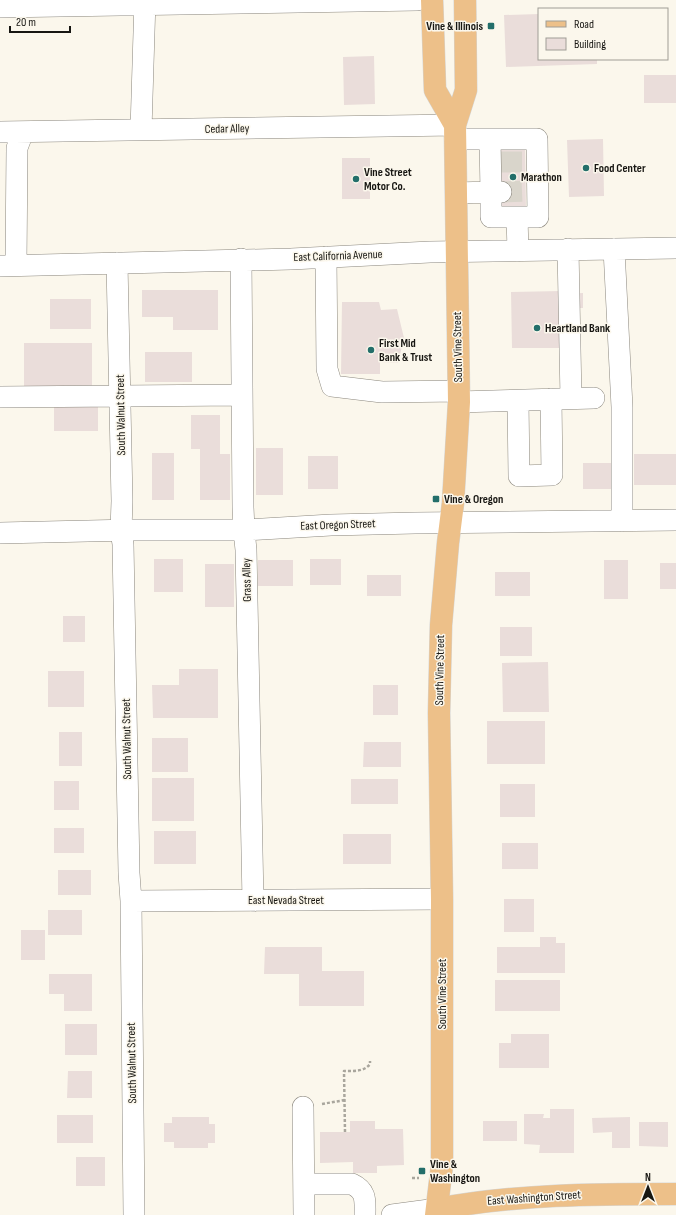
<svg xmlns="http://www.w3.org/2000/svg" width="676" height="1215" font-family="'Sofia Sans Condensed',sans-serif">
<style>
.building{fill:#eaddda}
.lines{fill:none;stroke-linecap:round;stroke-linejoin:round}
.minor-tunnel{stroke:#d9d5cb;stroke-width:21;stroke-dasharray:21 10;stroke-linecap:butt}
.minor-casing{stroke:#8b877e;stroke-width:22}
.major-casing{stroke:#d5d5d4;stroke-width:23}
.path{stroke:#a9a69d;stroke-width:2.5;stroke-dasharray:3 2;stroke-linecap:butt}
.minor{stroke:#fff;stroke-width:21}
.major{stroke:#edc089;stroke-width:22}
.poi-dot{fill:#236e6a;stroke:#fbf7ec;stroke-width:1.5}
.labels{text-anchor:middle;dominant-baseline:central;stroke-width:3;stroke-linejoin:round;paint-order:stroke}
.poi-label{font-size:12px;font-weight:bold;fill:#171612;stroke:#fbf7ec;text-anchor:start}
.street-label{font-size:12px;fill:#171612;stroke:#fbf7ec}
</style>
<rect width="100%" height="100%" fill="#fbf7ec"/>
<path class="building" d="M539,14V59H597V64L506,67L504,15Z
M374,56L375,104L344,105L343,57Z
M644,75H676V103H644Z
M603,139L604,196L569,197L567,140Z
M500,143H525L526,211H501Z
M342,158H370V199H342Z
M142,290H218V330H173V317H142Z
M561,291V294L583,293V308H562V348H512L511,292Z
M50,299H91V329H50Z
M342,302H379L381,310L397,309L404,338L398,363L380,362V374H341Z
M24,343H92V387H24Z
M145,352H192V382H145Z
M54,401H98V431H54Z
M191,415H220V454H230V500H200V449H191Z
M256,448H283V495H256Z
M152,453H174V500H152Z
M634,454H676V485H634Z
M308,456H338V489H308Z
M583,463H611V489H583Z
M154,559H183V592H154Z
M310,559H341V585H310Z
M258,560H293V586H258Z
M604,560H628V599H604Z
M660,563H676V589H660Z
M205,564H234V607H205Z
M495,572H530V596H495Z
M367,575H401V596H367Z
M63,616H85V642H63Z
M500,627H532V656H500Z
M548,662L549,712H503L502,663Z
M179,669H218V718H153L152,685H179Z
M48,671H84V707H48Z
M373,685H398V715H373Z
M487,721H545V764H487Z
M59,732H82V766H59Z
M152,738H188V772H152Z
M364,742H401V767H363Z
M152,778H194V821H152Z
M351,779H398V804H351Z
M54,781H79V810H54Z
M500,784H535V817H500Z
M54,828H84V853H54Z
M154,831H196V864H154Z
M343,834H391V864H343Z
M502,843H538V869H502Z
M58,870H91V895H58Z
M504,899H534V932H504Z
M48,910H82V935H48Z
M21,930H45V960H21Z
M540,937H556V943H565V973H497V947H540Z
M265,947H322V971H364V1006H299V974H264Z
M49,974H92V1011H64V994H49Z
M495,980H560V1011H495Z
M65,1024H97V1055H65Z
M511,1034H549V1068H499V1043H511Z
M68,1071H92V1098H67Z
M550,1109H574V1153H539L540,1145L524,1144V1114H544L543,1118H550Z
M57,1115H93V1143H57Z
M172,1117H209V1124H215V1143H208V1148H174V1142H164V1123H172Z
M630,1117V1148H612V1132L593,1133L592,1118Z
M350,1121H375V1129H403L404,1165L377,1166V1173H353V1162L320,1163V1132H350Z
M483,1121H517V1141H483Z
M639,1122H668V1147L639,1146Z
M76,1157H105V1186H76Z"/>
<g class="lines">
<path class="minor-tunnel" d="M501,162H526
M501,192L526,191"/>
<g class="minor-casing">
<path id="minor" d="M0,7L417,0
M141,130L145,0
M0,132L455,125
M455,139H537L538,217H517L518,251
M490,140L491,192H501
M456,193L491,192V217H517
M568,249L571,398
M614,249L622,407V521
M326,257L327,369L332,386L382,392L459,391
M241,259L243,507L244,530L246,550L253,901
M117,263L122,501L121,531L123,544L129,873L131,901L134,1215
M16,265L17,148L23,132
M0,266L291,259L430,252L676,248
M0,397L241,395
M518,401L519,476L552,475L551,399
M459,402L594,398
M0,533L132,530H244L331,525L415,523L676,520
M131,901L442,899
M303,1107L304,1215
M304,1184H352C367,1191 365,1201 365,1215
M392,1215L437,1209"/>
</g>
<g class="major-casing">
<path id="major" d="M432,0L435,90L455,125
M437,1209C516,1194 596,1194 676,1194
M436,1215L442,1165V899L439,713L441,625L448,543L453,503L459,402L455,125L466,90L465,0"/>
</g>
<path class="path" d="M322,1104L345,1100
M345,1132L344,1071C353,1071 364,1072 370,1064V1061
M412,1178H419"/>
<use href="#minor" class="minor"/>
<use href="#major" class="major"/>
</g>
<g class="poi-dot">
<rect x="487" y="22" width="8" height="8" rx="2"/>
<circle cx="586" cy="168" r="4"/>
<circle cx="513" cy="177" r="4"/>
<circle cx="356" cy="179" r="4"/>
<circle cx="537" cy="328" r="4"/>
<circle cx="371" cy="350" r="4"/>
<rect x="432" y="495" width="8" height="8" rx="2"/>
<rect x="418" y="1167" width="8" height="8" rx="2"/>
</g>
<g class="labels">
<g class="poi-label">
<text x="483" y="26" text-anchor="end">Vine &amp; Illinois</text>
<text x="594" y="168">Food Center</text>
<text x="364" y="172">Vine Street<tspan x="364" dy="14">Motor Co.</tspan></text>
<text x="521" y="177">Marathon</text>
<text x="545" y="328">Heartland Bank</text>
<text x="379" y="343">First Mid<tspan x="379" dy="14">Bank &amp; Trust</tspan></text>
<text x="444" y="499">Vine &amp; Oregon</text>
<text x="430" y="1164">Vine &amp;<tspan x="430" dy="14">Washington</tspan></text>
</g>
<g class="street-label">
<text transform="translate(227 129) rotate(-1)">Cedar Alley</text>
<text transform="translate(338 256) rotate(-2)">East California Avenue</text>
<text transform="translate(458 347) rotate(-91)">South Vine Street</text>
<text transform="translate(121 415) rotate(-91)">South Walnut Street</text>
<text transform="translate(338 525) rotate(-2)">East Oregon Street</text>
<text transform="translate(247 580) rotate(-91)">Grass Alley</text>
<text transform="translate(440 670) rotate(-89)">South Vine Street</text>
<text transform="translate(127 739) rotate(-91)">South Walnut Street</text>
<text x="286" y="900">East Nevada Street</text>
<text transform="translate(442 994) rotate(-90)">South Vine Street</text>
<text transform="translate(132 1063) rotate(-91)">South Walnut Street</text>
<text transform="translate(534 1198) rotate(-4)">East Washington Street</text>
</g>
</g>
<rect x="538" y="8" width="130" height="52" fill="#fbf7ec" stroke="#a09d95"/>
<rect x="546" y="21" width="20" height="6" fill="#edc089" stroke="#a09d95"/>
<text x="574" y="28" font-size="12" fill="#171612">Road</text>
<rect x="546" y="38" width="20" height="12" fill="#eaddda" stroke="#a09d95"/>
<text x="574" y="48" font-size="12" fill="#171612">Building</text>
<g transform="translate(648 1187)" stroke="#fbf7ec" stroke-width="3" paint-order="stroke">
<path d="M0-3L7 15L0 10L-7 15Z" fill="#171612"/>
<text y="-6" font-size="11" font-weight="bold" text-anchor="middle" fill="#171612">N</text>
</g>
<path d="M10 26v6h60v-6" fill="none" stroke="#171612" stroke-width="2"/>
<text x="16" y="26" font-size="12" fill="#171612" stroke="#fbf7ec" stroke-width="3" paint-order="stroke">20 m</text>
</svg>
